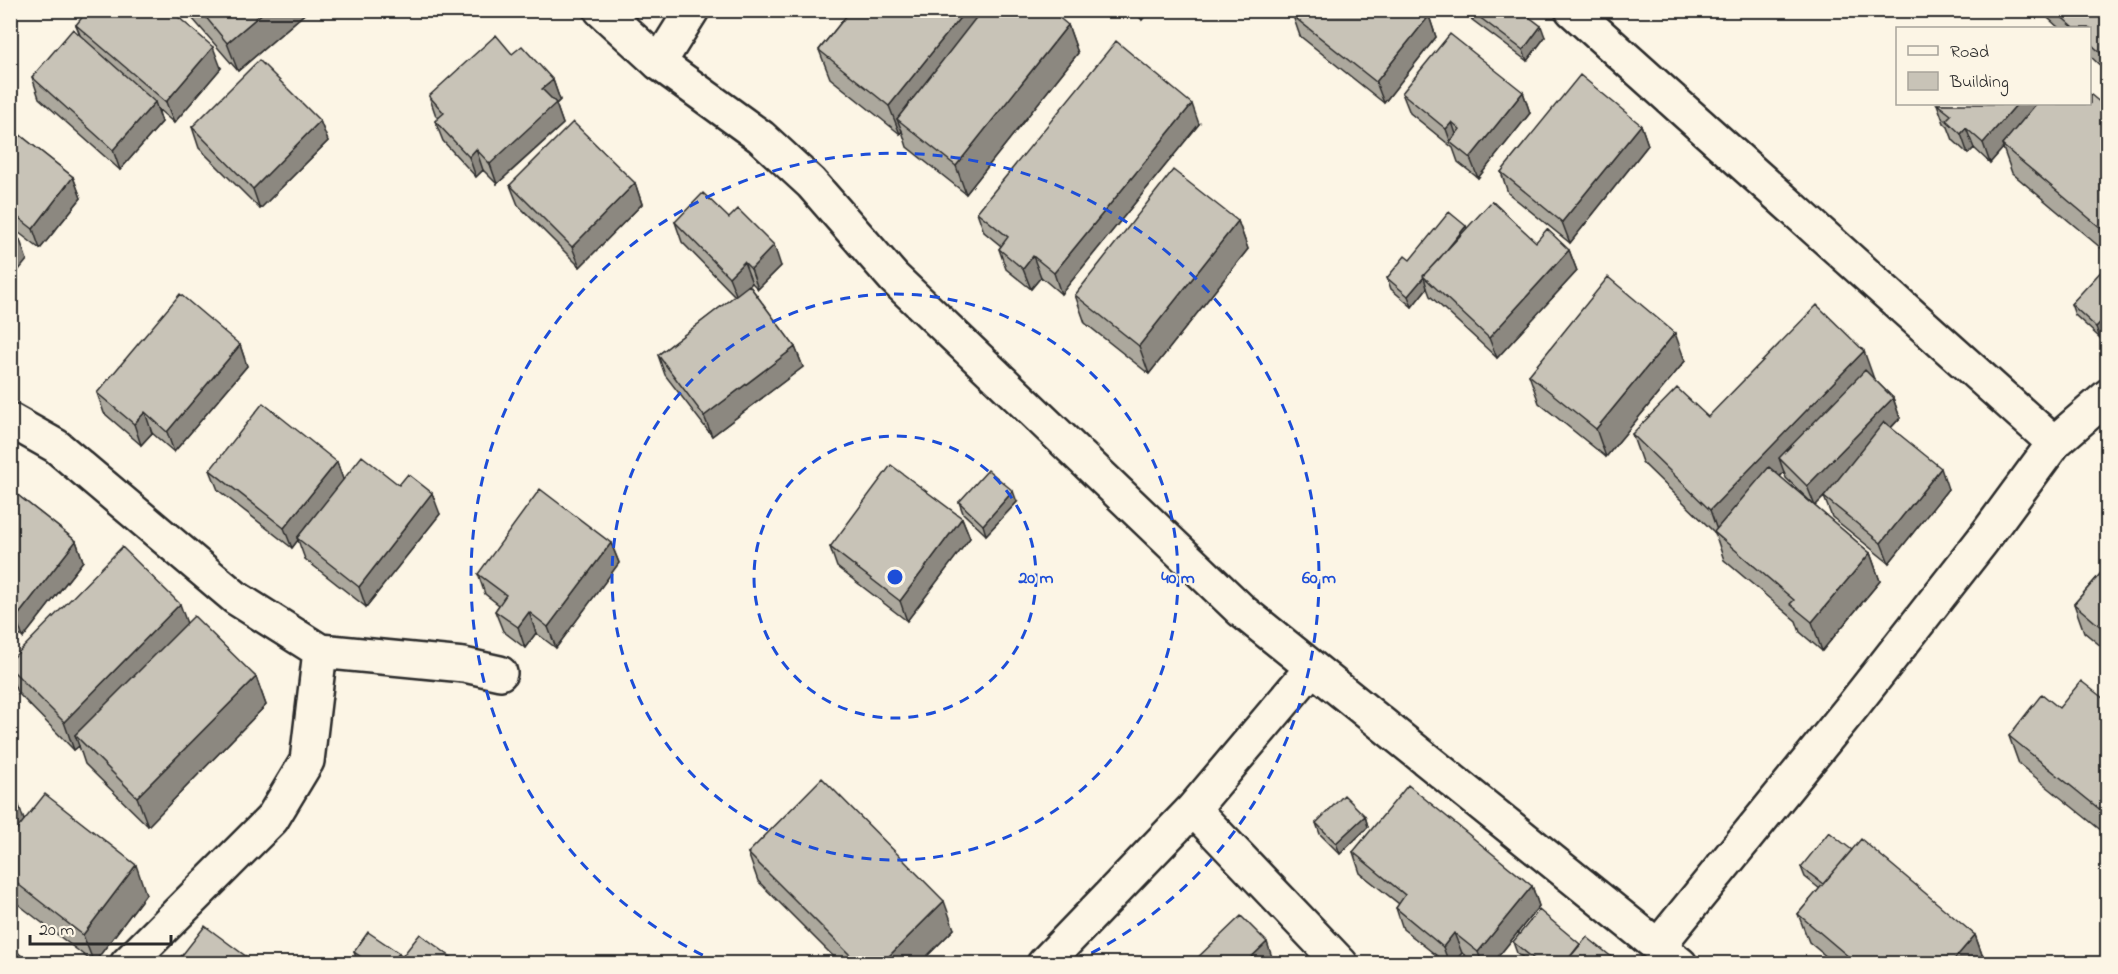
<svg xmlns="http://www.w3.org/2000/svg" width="2118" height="974" font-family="'Indie Flower',sans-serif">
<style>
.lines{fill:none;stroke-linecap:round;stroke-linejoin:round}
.minor-casing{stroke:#2b2b2b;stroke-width:38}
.tertiary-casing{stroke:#2b2b2b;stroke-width:38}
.minor{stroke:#fcf5e5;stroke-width:33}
.tertiary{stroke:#fcf5e5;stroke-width:33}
.wall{fill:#aca89d;stroke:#2b2b2b;stroke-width:1.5}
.shaded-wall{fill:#8c8880;stroke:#2b2b2b;stroke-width:1.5}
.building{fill:#c8c3b7;stroke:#2b2b2b;stroke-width:1.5}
.ring{fill:none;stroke:#1d4ed8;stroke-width:3;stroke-dasharray:10 8}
.centre{fill:#1d4ed8;stroke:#fcf5e5;stroke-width:3}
.ring-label{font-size:18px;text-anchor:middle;font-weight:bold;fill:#1d4ed8;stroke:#fcf5e5;stroke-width:4.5;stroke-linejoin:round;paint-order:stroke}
</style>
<rect width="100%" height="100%" fill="#fcf5e5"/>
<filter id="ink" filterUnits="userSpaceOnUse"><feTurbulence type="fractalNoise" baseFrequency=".0167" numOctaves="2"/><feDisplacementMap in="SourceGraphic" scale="12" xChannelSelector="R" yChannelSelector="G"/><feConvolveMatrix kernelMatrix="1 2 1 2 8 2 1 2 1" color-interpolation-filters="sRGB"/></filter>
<g filter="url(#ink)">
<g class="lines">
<g class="minor-casing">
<path id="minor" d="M1572,10L2054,443
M659,63L692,10
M10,420L56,446L236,598L320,651L464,665L500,673
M1193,809L1341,964
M1658,946L1852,707L1982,541L2054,443L2108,396
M127,964L272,819L307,761L320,651
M1044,964L1193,809L1312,668"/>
</g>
<g class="tertiary-casing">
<path id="tertiary" d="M601,10L659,63L761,137L811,183L894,278L1242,611L1680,964"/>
</g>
<use href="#minor" class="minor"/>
<use href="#tertiary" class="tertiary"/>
</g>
<path class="wall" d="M171,10H186L181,18Z
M190,10H309L238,71L192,18Z
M851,10H976L978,16L1068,25L1078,53L966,194L907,147L902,131L900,134L830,78L819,50Z
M1132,10H1150L1142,20Z
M1465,10H1520L1545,37L1527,61L1467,16Z
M2045,10H2108V73L2090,56V28H2059L2048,18Z
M1293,16H1429L1436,37L1384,103L1300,36Z
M76,25L221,68L174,123L158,109L162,122L120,170L39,98L32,77L80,35Z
M553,80L560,100L556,104L563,124L497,184L483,170L476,177L443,141L435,121L438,118L436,116L429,96Z
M1523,92L1530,113L1478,178L1458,162L1453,148L1410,113L1402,93Z
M1937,104L2108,109V254L2012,173L2003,148L1990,163L1974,148L1968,154L1953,140L1948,127L1944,123Z
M320,121L328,141L260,209L199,148L192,127Z
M1199,124L1061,294L1041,277L1031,289L1006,269L999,249L1001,246L984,232L977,212Z
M1641,125L1648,145L1570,243L1508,193L1501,172Z
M10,127L73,177L81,198L40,249L10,226Z
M635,183L642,204L580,267L518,205L510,185Z
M1238,221L1248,249L1149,374L1085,323L1075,295Z
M675,222L781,266L758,289L752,283L749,285L795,347L803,367L712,436L665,375L658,355L735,296L682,242Z
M1466,226L1467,228L1536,242L1569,250L1577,271L1497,358L1430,296L1427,288L1412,307L1391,289L1387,278L1410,260Z
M2108,268V329L2100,338L2075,315L2071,304Z
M240,345L247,366L174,452L152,433L141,445L104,413L97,393Z
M1685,361L1606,457L1539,403L1529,375Z
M1874,379L1893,398L1900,418L1891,428L1948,489L1889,563L1832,517L1824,497L1826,495L1815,506L1786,478L1784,472L1780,477L1870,553L1880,581L1822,651L1800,632L1796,621L1724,560L1715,533L1642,462L1632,434Z
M337,462L343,480L399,485L440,514L366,607L305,559L298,540L292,548L218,490L210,470Z
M10,489L76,541L83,561L23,638L10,628Z
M959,502H1017L986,535L963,513Z
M962,518L970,538L907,621L837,567L830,547Z
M611,543L619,563L556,648L536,633L525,648L503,631L495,611L499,605L485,594L478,574Z
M2108,565V652L2084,632L2074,604Z
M187,623L256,677L266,705L148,826L85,764L79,746L74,750L17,692L10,674V661Z
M2108,702V836L2019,764L2009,736L2059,708Z
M10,797L18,803L24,821L146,894L94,963L10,898Z
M1365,816L1368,827L1340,854L1320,834L1316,823Z
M1852,850L1975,935L1985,963H1834L1809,942L1798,914L1820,889L1805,877L1801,867Z
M1353,852L1532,886L1539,906L1493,963H1474L1462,953L1453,963H1446L1403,929L1396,908L1399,904L1360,873Z
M748,853L954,929L920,963H840L758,881Z
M1513,942L1581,945L1619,963H1530L1517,953Z
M354,952L399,953L401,959L459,963H358Z"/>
<path class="shaded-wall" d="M178,10H186L181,18Z
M266,10H309L238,71L227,43Z
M966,10H976L983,30L897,119L902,131L900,134L889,106Z
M1139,10H1150L1142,20Z
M1429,16L1436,37L1384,103L1376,82Z
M1068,25L1078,53L966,194L956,166Z
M1541,26L1545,37L1527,61L1523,50Z
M213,47L221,68L174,123L166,102Z
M553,80L560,100L556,104L563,124L497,184L490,164L542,89Z
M1523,92L1530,113L1478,178L1470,158Z
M155,102L162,122L120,170L113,150Z
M1192,104L1199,124L1061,294L1054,273Z
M2017,104H2042L2002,145L2003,148L1990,163L1983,143Z
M320,121L328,141L260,209L253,189Z
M1452,122L1459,143H1451L1446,129Z
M1641,125L1648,145L1570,243L1562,222Z
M1966,128L1974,148L1968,154L1961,134Z
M476,149L483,170L476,177L469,157Z
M73,177L81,198L40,249L33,229Z
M635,183L642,204L580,267L572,247Z
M1238,221L1248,249L1149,374L1139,346Z
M1466,226L1470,236L1424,277Z
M20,240L27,260L10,281V251Z
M774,245L781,266L758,289L751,269Z
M1569,250L1577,271L1497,358L1489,338Z
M1033,256L1041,277L1031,289L1023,269Z
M744,262L752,283L737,297L729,277Z
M1424,277L1427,288L1412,307L1408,296Z
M2108,314V329L2100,338L2096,327Z
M1675,333L1685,361L1606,457L1596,429Z
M240,345L247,366L174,452L167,432Z
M795,347L803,367L712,436L704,416Z
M1864,351L1874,379L1789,467L1779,458L1784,472L1721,538L1719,536L1710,510Z
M1893,398L1900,418L1815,506L1807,486Z
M145,412L152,433L141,445L134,424Z
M337,462L344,482L297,538L298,540L292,548L284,528Z
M1941,468L1948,489L1889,563L1881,543Z
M1013,491L1017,502L986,535L983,525Z
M432,493L440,514L366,607L359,587Z
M962,518L970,538L907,621L900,601Z
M76,541L83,561L23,638L16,618Z
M611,543L619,563L556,648L548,627Z
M1870,553L1880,581L1822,651L1812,622Z
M180,604L190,632L75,735L79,746L74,750L64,722Z
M529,612L536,633L525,648L518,627Z
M256,677L266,705L148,826L137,797Z
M18,803L25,823L10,842V812Z
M1365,816L1368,827L1340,854L1336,843Z
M136,865L146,894L94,963L83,935Z
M1532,886L1539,906L1493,963H1482L1478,952Z
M944,901L954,929L920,963H882Z
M1454,933L1462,953L1453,963H1449L1443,947Z
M1975,935L1985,963H1951Z
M1267,942L1274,963H1245Z
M399,953L403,963H392Z
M25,959L26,963H20Z"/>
<path class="building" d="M88,10H170L213,47L166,102L76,25Z
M200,10H266L227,43Z
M851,10H966L889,106L819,50Z
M982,10H1050L1068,25L956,166L897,119Z
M1297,10H1421L1429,16L1376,82L1293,16Z
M1470,10H1520L1541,26L1523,50Z
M2054,10H2108V60L2090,43V28H2074Z
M73,29L155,102L113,150L32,77Z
M1450,34L1523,92L1470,158L1450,142L1460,129L1452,122L1446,129L1402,93Z
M496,35L512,54L522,46L553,80L542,89L556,103L490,164L476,149L469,157L435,121L444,113L429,96Z
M1116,41L1192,104L1054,273L1033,256L1023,269L999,249L1008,237L977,212Z
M259,60L320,121L253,189L192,127Z
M1580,75L1641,125L1562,222L1501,172Z
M2090,94L2108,109V234L2002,145L2036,104H2090Z
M1937,104H2017L1983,143L1966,128L1961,134L1946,120L1951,115Z
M573,122L635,183L572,247L510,185Z
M10,127L73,177L33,229L10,211Z
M1173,170L1238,221L1139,346L1075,295Z
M703,193L729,218L738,209L774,245L751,269L744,262L729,277L675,222Z
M1492,201L1536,242L1547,229L1569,250L1489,338L1423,276Z
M1449,212L1466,226L1440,258L1423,276L1424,277L1408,296L1387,278L1405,256L1410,260Z
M10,232L20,240L10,251Z
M2106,266L2108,268V314L2096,327L2071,304Z
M1608,277L1675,333L1596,429L1529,375Z
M749,285L795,347L704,416L658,355Z
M180,294L240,345L167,432L145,412L134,424L97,393Z
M1817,305L1864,351L1710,510L1632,434L1677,388L1708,417Z
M1865,370L1893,398L1807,486L1779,458Z
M263,403L337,462L284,528L210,470Z
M1884,422L1941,468L1881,543L1824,497Z
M362,456L399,485L408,474L432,493L359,587L297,538Z
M891,465L962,518L900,601L830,547Z
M1769,467L1870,553L1812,622L1790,604L1794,600L1714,532Z
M988,470L1013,491L983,525L959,502Z
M10,489L76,541L16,618L10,614Z
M540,489L611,543L548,627L529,612L518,627L495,611L506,595L478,574Z
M122,547L180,604L64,722L10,668V661Z
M2108,565V633L2074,604Z
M194,616L256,677L137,797L75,735Z
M2081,681L2108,702V816L2009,736L2042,694L2059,708Z
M822,778L944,901L882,963H858L748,853Z
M1408,785L1532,886L1478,952L1454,933L1443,947L1396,908L1405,895L1353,852Z
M45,794L136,865L83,935L10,878V838Z
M1344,795L1365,816L1336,843L1316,823Z
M10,797L18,803L10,812Z
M1829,832L1852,850L1823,884L1801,867Z
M1861,839L1975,935L1951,963H1856L1798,914Z
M1539,910L1580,944L1565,963H1539L1513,942Z
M1241,916L1267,942L1245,963H1192Z
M205,926L255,963H176Z
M368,932L399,953L392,963H370L354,952Z
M420,934L459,963H397Z
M1587,937L1619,963H1565Z
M10,945L25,959L20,963H10Z"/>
</g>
<g class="ring">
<circle cx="895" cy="577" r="141"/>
<circle cx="895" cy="577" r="283"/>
<path d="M719 963A424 424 0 1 1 1071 963"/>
</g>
<circle cx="895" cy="577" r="9" class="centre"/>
<g class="ring-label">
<text x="1036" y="583">20 m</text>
<text x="1178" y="583">40 m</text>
<text x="1319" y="583">60 m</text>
</g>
<rect width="2118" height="974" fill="none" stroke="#fcf5e5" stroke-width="36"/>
<rect x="18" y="18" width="2082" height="938" fill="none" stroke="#2b2b2b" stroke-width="2" filter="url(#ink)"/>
<rect x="1896" y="27" width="195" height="78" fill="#fcf5e5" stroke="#a8a49b" stroke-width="1.5"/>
<rect x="1908" y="46" width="30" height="9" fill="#fcf5e5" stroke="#a8a49b" stroke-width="1.5"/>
<text x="1950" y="57" font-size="18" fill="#2b2b2b">Road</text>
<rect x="1908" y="72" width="30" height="18" fill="#c8c3b7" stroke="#a8a49b" stroke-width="1.5"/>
<text x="1950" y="87" font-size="18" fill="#2b2b2b">Building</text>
<path d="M30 935v9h141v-9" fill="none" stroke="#2b2b2b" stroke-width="3"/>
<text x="39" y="935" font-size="18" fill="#2b2b2b" stroke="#fcf5e5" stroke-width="4.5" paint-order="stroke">20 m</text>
</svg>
